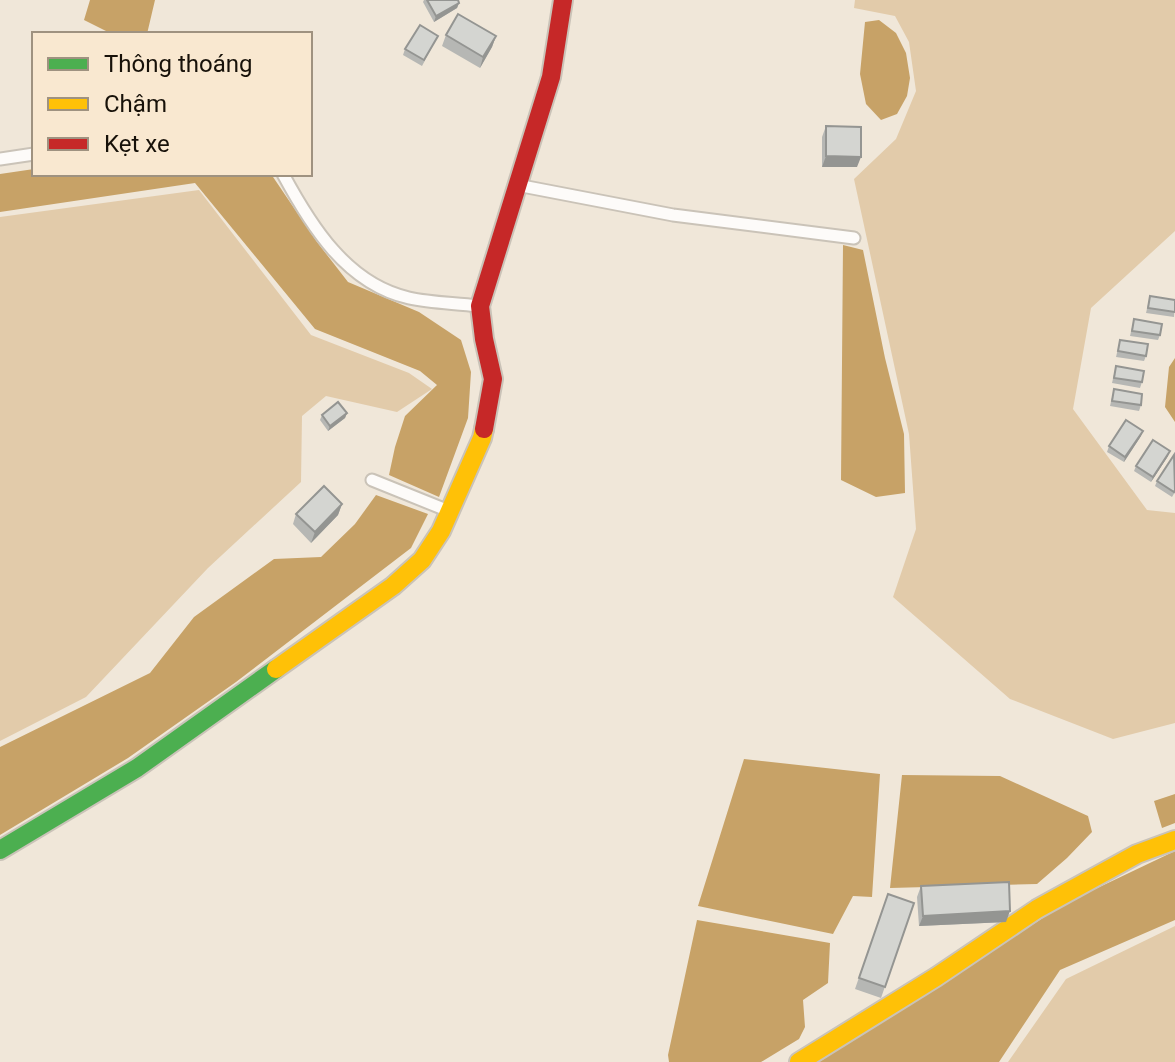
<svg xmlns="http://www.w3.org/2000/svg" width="1175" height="1062" font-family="Roboto,sans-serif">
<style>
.green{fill:#e2cbaa}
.water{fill:#c7a267}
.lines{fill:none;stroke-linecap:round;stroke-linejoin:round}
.lane-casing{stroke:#cac3b8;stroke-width:15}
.fast-casing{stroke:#cac3b8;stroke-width:22}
.slow-casing{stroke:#cac3b8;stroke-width:22}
.jam-casing{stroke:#cac3b8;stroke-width:22}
.lane{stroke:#fdfbf9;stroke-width:11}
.fast{stroke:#4caf50;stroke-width:18}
.slow{stroke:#ffc107;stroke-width:18}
.jam{stroke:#c62828;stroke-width:18}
.wall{fill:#b6b7b4}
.shaded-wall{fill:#949592}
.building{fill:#d4d5d1;stroke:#949592;stroke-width:2}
</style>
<rect width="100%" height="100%" fill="#f0e7d9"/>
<path class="green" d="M855,0H1175V231L1091,308L1073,409L1147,510L1175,513V723L1113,739L1010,699L893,597L916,529L909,434L854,179L896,139L916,91L909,42L895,16L854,8Z
M199,190L311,335L409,373L432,389L397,412L326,396L302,416L301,482L208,568L86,697L0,741V217Z
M1175,926V1062H1008L1066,979Z"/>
<path class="water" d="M90,0H155L147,34H112L84,20Z
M879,20L896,33L906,53L910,78L907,96L897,114L881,120L866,104L860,74L865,22Z
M34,169V174H271L317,242L348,282L419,312L461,340L471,372L468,418L439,497L389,475L395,447L405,416L437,385L420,371L315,329L195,183L0,212V174Z
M843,245L863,250L885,358L904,434L905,493L876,497L841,480Z
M1175,358V422L1165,407L1169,367Z
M376,495L428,514L411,548L236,682L128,758L0,835V747L150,673L194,617L274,559L321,557L355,524Z
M744,759L880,774L872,897L853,896L833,934L698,906Z
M902,775L1000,776L1088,816L1092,832L1067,858L1037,884L890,888Z
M1175,794V823L1162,828L1154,801Z
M1175,851V920L1060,970L999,1062H819L1066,903Z
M697,920L830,943L828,983L803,1000L805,1027L799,1039L761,1062H669L668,1055Z"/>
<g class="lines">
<g class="lane-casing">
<path id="lane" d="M0,159L34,154
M283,174C311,226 347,284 409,298C431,303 455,303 478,306
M522,186L673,215L854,238
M372,480L449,511"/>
</g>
<g class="fast-casing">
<path id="fast" d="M0,850L137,768L276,669"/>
</g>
<g class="slow-casing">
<path id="slow" d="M276,669L393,586L422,560L441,531L482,438L484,429
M799,1062L936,977L1037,909L1137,854L1175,840"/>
</g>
<g class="jam-casing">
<path id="jam" d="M484,429L493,379L484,339L480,306L551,77L563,0"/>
</g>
<use href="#lane" class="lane"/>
<use href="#fast" class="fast"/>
<use href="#slow" class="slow"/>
<use href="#jam" class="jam"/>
</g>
<path class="wall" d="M424,0H458L459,3L457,8L434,22L423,2Z
M446,35L496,36L492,47L480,68L442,46Z
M438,36L422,66L403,55L405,49Z
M826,126L857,167H822V137Z
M1150,296L1175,300L1174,317L1146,313Z
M1134,319L1160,335L1158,340L1130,336Z
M1120,340L1146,356L1144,361L1116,357Z
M1116,366L1142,382L1140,388L1112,383Z
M1114,389L1141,405L1139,411L1110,406Z
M347,413L345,418L328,431L320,420L322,415Z
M1141,436L1124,462L1107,452L1109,446Z
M1168,456L1151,482L1134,471L1136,466Z
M1175,456V492L1172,497L1155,486L1157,481Z
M342,504L338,515L311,543L293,524L296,514Z
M921,886L1006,922L919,926L917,897Z
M888,894L914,903L881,998L855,989Z"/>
<path class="shaded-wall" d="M459,3L457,8L434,22L436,16Z
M496,36L492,47L480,68L483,57Z
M826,156L861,157L857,167H822Z
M347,413L345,418L328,431L330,426Z
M1143,431L1141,436L1124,462L1125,457Z
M1170,451L1168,456L1151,482L1153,477Z
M342,504L338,515L311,543L315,532Z
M1010,911L1006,922L919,926L923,916Z"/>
<path class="building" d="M427,0H458L459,3L436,16Z
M458,14L496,36L483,57L446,35Z
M420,25L438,36L424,60L405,49Z
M826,126L861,127V157L826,156Z
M1150,296L1175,300V312L1148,308Z
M1134,319L1162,324L1160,335L1132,331Z
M1120,340L1148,344L1146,356L1118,351Z
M1116,366L1144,371L1142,382L1114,378Z
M1114,389L1142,394L1141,405L1112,401Z
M338,402L347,413L330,426L322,415Z
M1126,420L1143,431L1125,457L1109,446Z
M1153,440L1170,451L1153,477L1136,466Z
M1174,455L1175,490L1174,492L1157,481Z
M324,486L342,504L315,532L296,514Z
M1009,882L1010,911L923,916L921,886Z
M888,894L914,903L885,987L859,978Z"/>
<rect x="32" y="32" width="280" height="144" fill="#f9e8d0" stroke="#9f9280" stroke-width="2"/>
<rect x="48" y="58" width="40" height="12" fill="#4caf50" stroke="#9f9280" stroke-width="2"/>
<text x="104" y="72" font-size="24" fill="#171109">Thông thoáng</text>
<rect x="48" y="98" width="40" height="12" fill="#ffc107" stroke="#9f9280" stroke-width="2"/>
<text x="104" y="112" font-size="24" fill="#171109">Chậm</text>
<rect x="48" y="138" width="40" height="12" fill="#c62828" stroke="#9f9280" stroke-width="2"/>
<text x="104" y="152" font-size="24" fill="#171109">Kẹt xe</text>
</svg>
